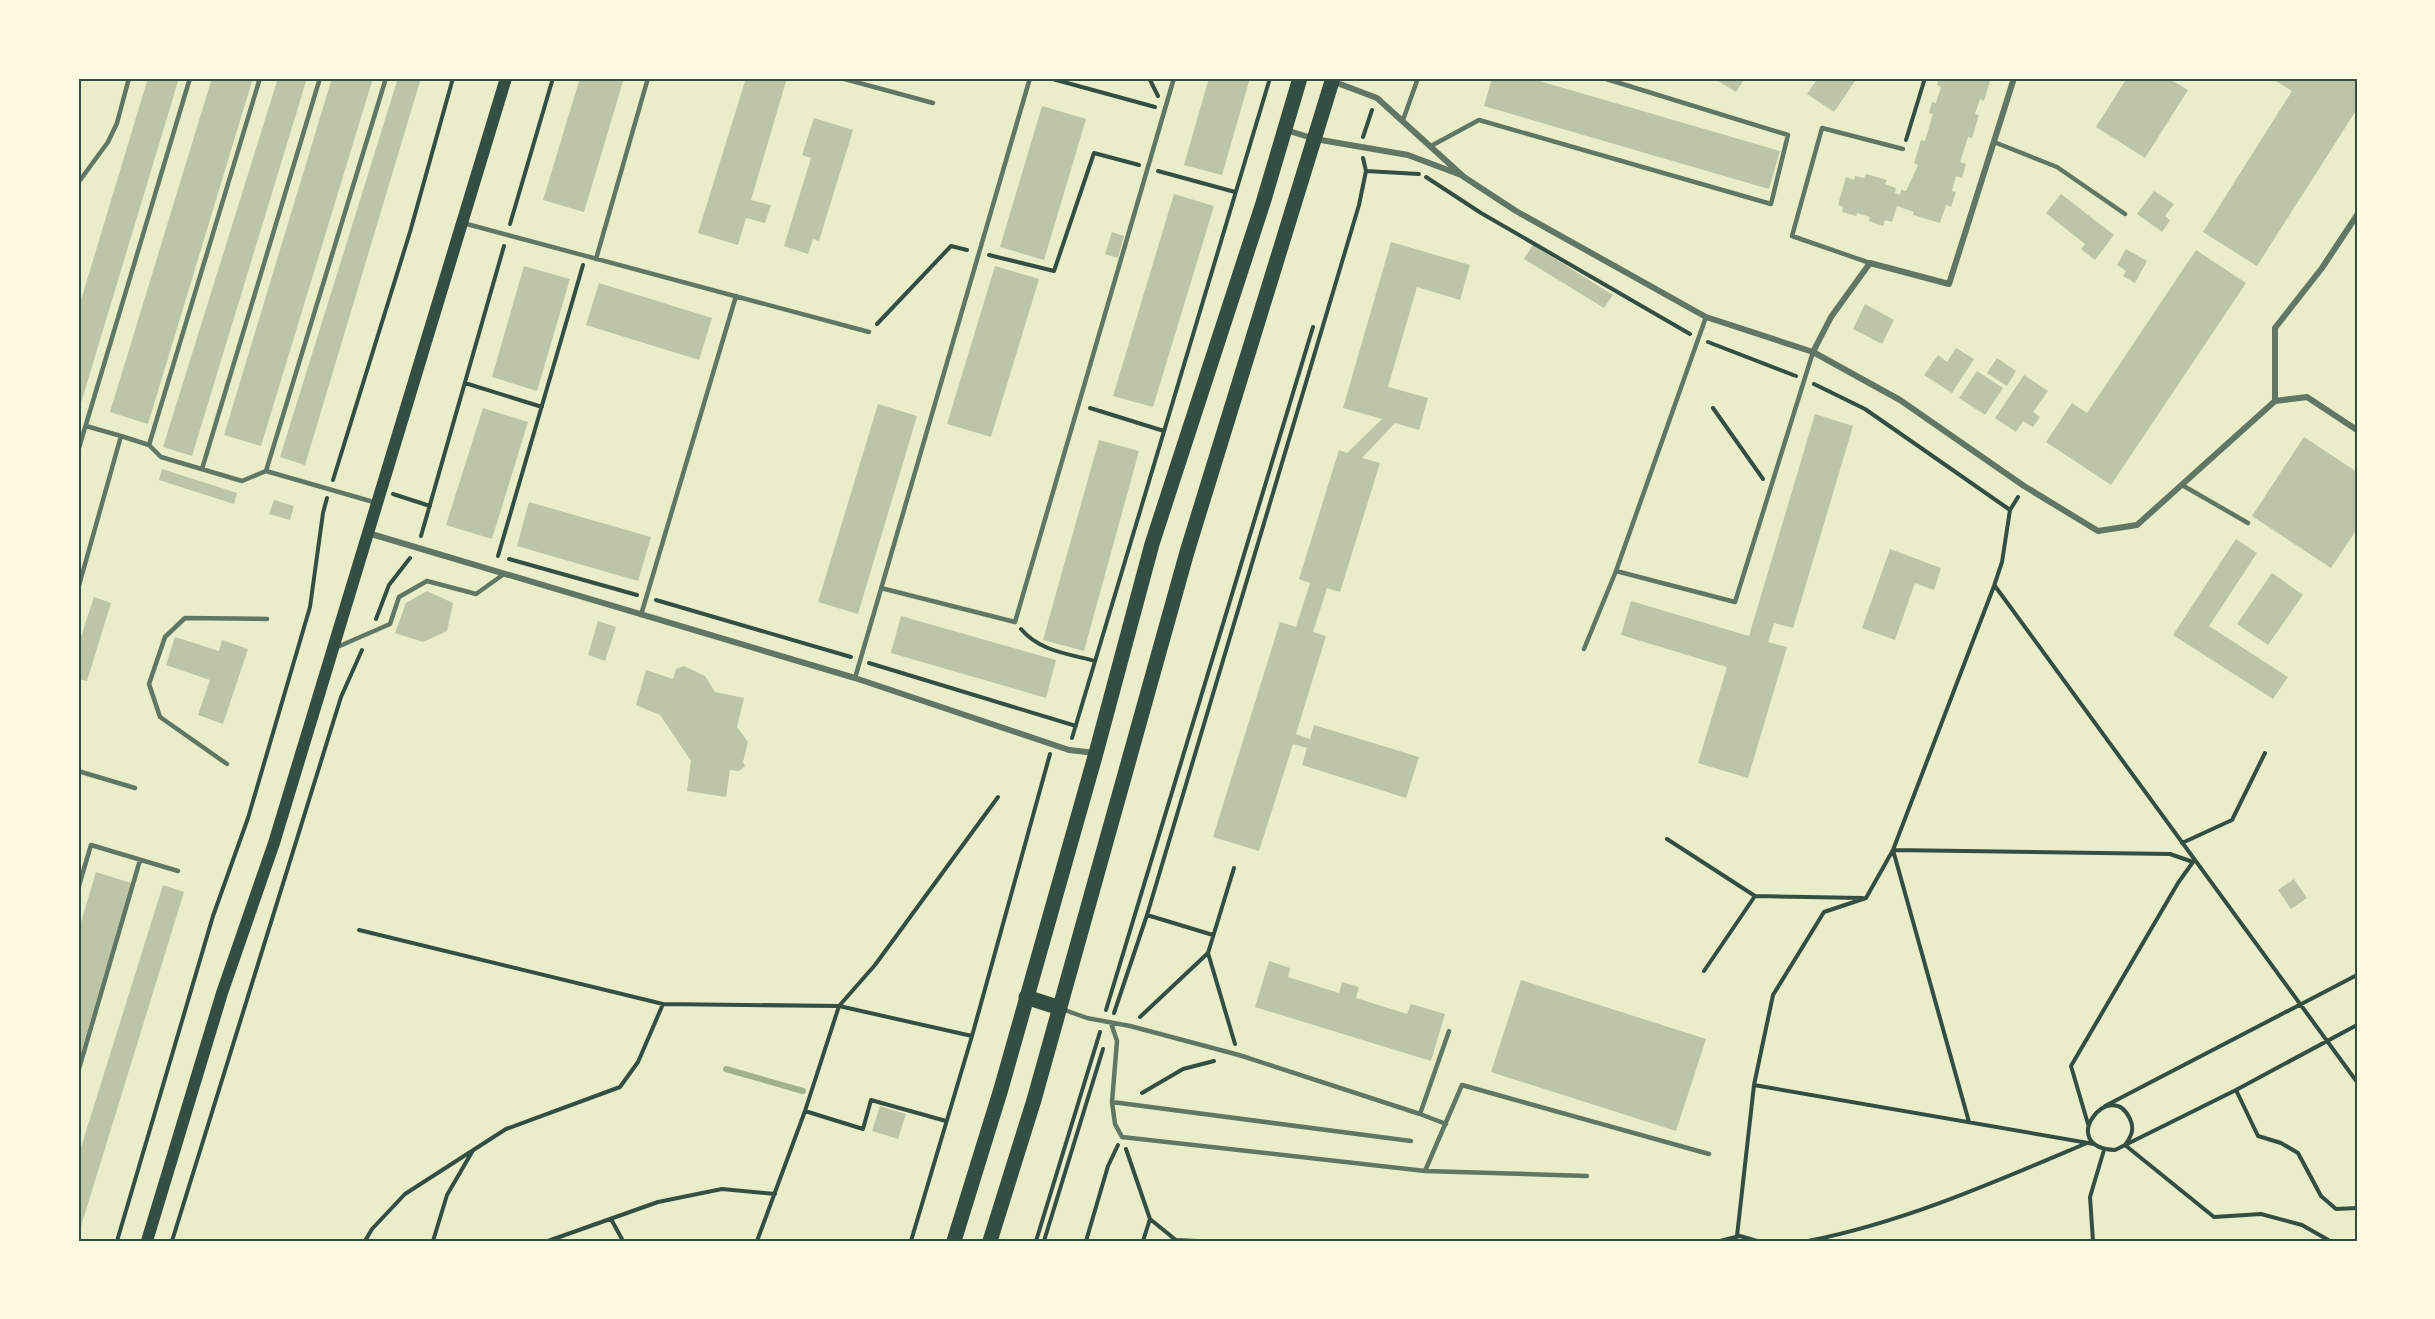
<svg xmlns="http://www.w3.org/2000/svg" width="2435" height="1319" font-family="'PT Sans Narrow',sans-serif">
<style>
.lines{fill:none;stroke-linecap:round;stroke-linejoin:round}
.stream{stroke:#a3b18a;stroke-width:6}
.building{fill:#bcc5a7}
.path{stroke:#344e41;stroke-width:4}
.service{stroke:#617663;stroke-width:4.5}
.minor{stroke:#617663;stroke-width:6}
.secondary{stroke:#344e41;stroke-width:12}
.primary{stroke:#344e41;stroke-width:15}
.neatline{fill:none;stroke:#344e41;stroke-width:2}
</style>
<rect width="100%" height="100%" fill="#e9edc9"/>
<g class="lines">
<path class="stream" d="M726,1069L803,1091"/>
</g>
<path class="building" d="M148,78H179L81,403L78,402V310Z
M212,78H253L148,424L110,412Z
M278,78H307L192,456L163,447Z
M332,78H373L261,446L224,435Z
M398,78H421L305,465L280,457Z
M580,78H624L584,212L543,200Z
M746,78H787L751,200L771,205L765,223L746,218L738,245L698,233Z
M1209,78H1250L1222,175L1184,165Z
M1492,78H1529L1780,151L1769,189L1484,106Z
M1713,78H1745L1736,92Z
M1818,78H1826L1831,81L1834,78H1857L1834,112L1807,94Z
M1939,78H1991L1984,101L1980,99L1975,114L1979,115L1972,138L1968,137L1960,162L1966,164L1962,178L1956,176L1952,191L1956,192L1951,207L1946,205L1940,223L1913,215L1914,212L1897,206L1892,222L1885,220L1883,226L1869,221L1870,217L1857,213L1856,216L1842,212L1843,207L1838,205L1846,177L1854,180L1855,176L1864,178L1866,174L1887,180L1885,184L1896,188L1895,193L1900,195L1901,190L1906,191L1918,165L1914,163L1921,140L1925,141L1933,114L1929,113L1932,102L1936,103L1941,87L1937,85Z
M2127,78H2172L2171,80L2188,90L2145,158L2096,127Z
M2271,78H2357V109L2257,266L2203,232L2292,91Z
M1042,106L1086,119L1044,260L1000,247Z
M814,118L853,130L819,241L813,239L808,254L784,246L811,158L802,155Z
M2154,191L2174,204L2165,216L2170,220L2162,232L2137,214Z
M1174,194L1214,206L1153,407L1113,396Z
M2061,194L2114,235L2095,260L2081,249L2085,244L2046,213Z
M1112,232L1124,236L1118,258L1105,254Z
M1391,242L1470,265L1460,300L1417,287L1388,387L1428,398L1419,430L1395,423L1362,458L1380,463L1340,592L1327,588L1313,632L1326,636L1296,734L1310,739L1314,725L1419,757L1406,798L1302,765L1307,748L1293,744L1259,851L1213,837L1280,622L1296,627L1310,583L1299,579L1339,450L1347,453L1382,419L1343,408Z
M1533,245L1613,295L1604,308L1524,259Z
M2126,249L2147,261L2135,283L2123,276L2126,271L2117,265Z
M2196,250L2246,283L2111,485L2046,442L2072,403L2087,413Z
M524,266L570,279L537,391L492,377Z
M995,266L1039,279L991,437L947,424Z
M599,283L712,318L699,360L586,325Z
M1865,304L1894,320L1882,344L1853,329Z
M1956,348L1974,359L1952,393L1924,375L1938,355L1947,362Z
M1997,358L2016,371L2007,386L1987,373Z
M1977,371L2003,388L1985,415L1959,398Z
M2024,375L2048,391L2033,412L2040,417L2033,427L2023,421L2016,432L1995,418Z
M878,404L917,416L858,614L818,602Z
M483,408L528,422L492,539L446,525Z
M1815,414L1853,426L1793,628L1774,623L1768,642L1787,647L1748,778L1698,763L1727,667L1621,635L1631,601L1749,636Z
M2304,437L2357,472V529L2331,568L2252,516Z
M1099,440L1139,451L1084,651L1043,640Z
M162,469L237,493L234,504L159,480Z
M274,500L294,506L290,520L269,514Z
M529,502L651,537L638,581L517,546Z
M2236,539L2257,553L2209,626L2288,677L2273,699L2173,635Z
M1890,549L1941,568L1934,590L1915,583L1895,640L1862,628Z
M2272,573L2303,595L2268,645L2237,624Z
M427,591L453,603L447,631L423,642L395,633L406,603Z
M94,597L111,603L87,681L78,679V646Z
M901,616L1056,660L1046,698L891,653Z
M598,621L616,627L605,661L588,655Z
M175,637L219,651L222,640L248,649L223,724L198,715L210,680L166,665Z
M684,666L705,676L715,692L744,698L737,727L748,742L743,762L745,766L739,771L730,770L726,797L687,791L691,761L660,715L636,705L646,670L673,679L676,669Z
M96,872L131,883L79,1060L78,932Z
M2294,879L2307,898L2291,909L2278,890Z
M163,885L184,892L78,1236V1157Z
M1269,961L1290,968L1288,977L1339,993L1342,982L1359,987L1356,998L1407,1014L1411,1004L1445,1014L1431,1061L1255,1007Z
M1521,980L1706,1039L1676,1131L1491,1072Z
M880,1106L906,1114L898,1139L872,1131Z"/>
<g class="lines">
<path class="path" d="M1049,78L1155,107
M1149,78L1158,96
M1363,137L1372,110
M1906,140L1925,78
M1158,171L1235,192
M1366,171L1419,174
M1426,177L1481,213L1690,334
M510,224L553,78
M989,255L1054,271L1094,153L1139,165
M877,324L951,246L967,250
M1708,342L1796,376
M465,383L542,407
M1814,384L1865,409L2010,510
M1090,408L1164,431
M1713,408L1763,479
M333,480L410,232L453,78
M393,494L430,506
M421,536L504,246
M498,556L583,265
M509,559L637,595
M1995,586L2357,1082
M656,600L851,657
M376,619L389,585L410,558
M1021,629C1039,651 1069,654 1095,661
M869,663L1076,726
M1072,738L1270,78
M1667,839L1755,896
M2182,843L2232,820L2265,753
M1147,915L1213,935
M359,930L663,1004L839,1006L972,1036
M1208,953L1235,1044
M1704,971L1755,896L1862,898
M1106,1010L1313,327
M1114,1013L1147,915L1359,205L1366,171L1363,158
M1140,1017L1208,953L1234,868
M1754,1085L2094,1144
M2236,1090L2258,1136L2281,1143L2298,1153L2321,1196L2336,1209L2357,1208
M1142,1093L1183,1069L1214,1061
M2105,1106L2357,975
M805,1111L863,1129L871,1100L946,1121
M1969,1122L1893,850L2170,854L2193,862L2178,883L2071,1066L2088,1124
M2125,1145C2131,1137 2135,1129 2130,1119C2111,1076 2055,1147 2115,1150L2236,1090L2357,1025
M2125,1145L2214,1217L2261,1214L2302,1225L2330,1241
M1126,1149L1150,1219L1177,1241
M611,1219L623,1241
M1737,1236L1754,1085L1773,995L1824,912L1866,898L1893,850L1994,586L2002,562L2010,510L2018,497
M1176,1240L1197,1241
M117,1241L213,916L248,818L310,607L323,513L327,498
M172,1241L341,697L362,650
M365,1241L372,1229L405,1194L506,1129L620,1087L638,1062L663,1004
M433,1241L447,1195L472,1152
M548,1241L658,1202L722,1189L775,1194
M757,1241L805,1111L839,1006L875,965L998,797
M911,1241L972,1036L1050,754
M1036,1241L1100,1032
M1044,1241L1103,1049
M1086,1241L1108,1166L1118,1145
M1143,1241L1150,1219
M1720,1241L1740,1236L1757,1241
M1808,1241C1905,1222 1997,1181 2087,1143
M2093,1241L2090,1197L2104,1150"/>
<path class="service" d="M841,78L933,103
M1403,120L1418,78
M1994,142L2057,167L2125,214
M1431,146L1479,120L1771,204L1788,135L1603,78
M78,183L108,142L117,123L129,78
M463,223L869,332
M596,259L648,78
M1870,263L1792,236L1822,128L1903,149
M121,436L149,445L260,78
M149,445L161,457L242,481L266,471L377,503
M78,451L190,78
M202,469L320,78
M266,471L386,78
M2182,485L2248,523
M1616,571L1735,602L1813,352
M881,588L1015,622L1174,78
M78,589L121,436L86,426
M641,615L736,296
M335,648L390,624L399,597L427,581L476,594L504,574
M1584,649L1616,571L1706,317
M855,678L1030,78
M227,764L160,717L149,684L165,637L185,618L267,619
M78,771L135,788
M78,889L91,845L178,871
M1062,1009L1087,1018L1130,1026L1239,1055L1420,1114L1449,1031
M1111,1023L1117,1041L1112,1102L1115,1124L1122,1137L1425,1171L1587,1176
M78,1072L140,860
M1112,1102L1411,1141
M1420,1114L1446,1124
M1425,1171L1462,1085L1709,1154"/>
<path class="minor" d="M1324,78L1377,98L1464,177L1516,211L1706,317L1813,352L1900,400L2024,486L2098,531L2137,525L2275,401V328L2322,268L2357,215
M1286,130L1315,139L1408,155L1461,175
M1813,352L1831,317L1870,263L1949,284L2014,78
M2275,401L2307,397L2357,430
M368,533L855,678L1069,750L1095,753"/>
<path class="secondary" d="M147,1241L222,993L274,843L506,78"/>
<path class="primary" d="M1026,997L1060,1008
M954,1241L1001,1089L1096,753L1152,544L1263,203L1300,78
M990,1241L1034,1100L1187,552L1333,78"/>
</g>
<rect width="2435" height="1319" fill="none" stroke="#fefae0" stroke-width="159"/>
<rect x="80" y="80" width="2276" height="1160" class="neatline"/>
</svg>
